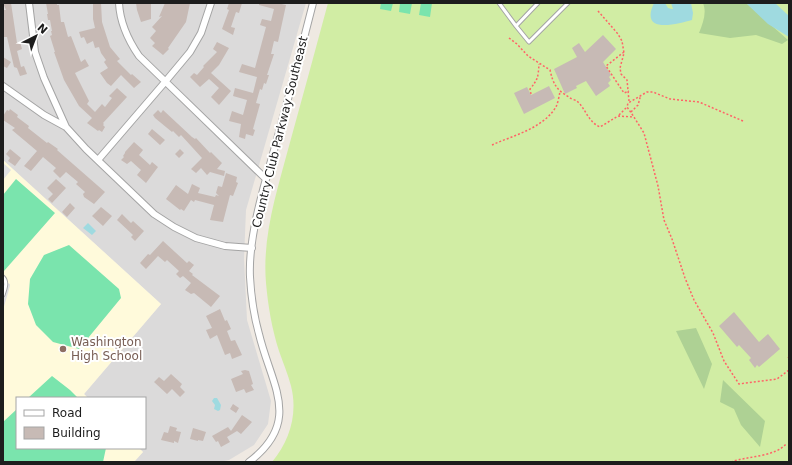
<svg xmlns="http://www.w3.org/2000/svg" width="792" height="465" font-family="'DejaVu Sans',sans-serif">
<style>
.residential{fill:#dbdada}
.education{fill:#fffadb}
.grass{fill:#d1eda4}
.forest{fill:#aed194}
.pitch{fill:#7ae4ad}
.parking{fill:#e1e1e1}
.water{fill:#9fdae0}
.building{fill:#c7bab5}
.lines{fill:none;stroke-linecap:round;stroke-linejoin:round}
.service-casing{stroke:#a4a4a4;stroke-width:5}
.minor-casing{stroke:#a4a4a4;stroke-width:8}
.path{stroke:#ff6367;stroke-width:1.5;stroke-dasharray:2 2;stroke-linecap:butt}
.service{stroke:#fff;stroke-width:3}
.minor{stroke:#fff;stroke-width:6}
.education-dot{fill:#8d6e63;stroke:#fff;stroke-width:1.5}
.labels{text-anchor:middle;dominant-baseline:central;stroke-width:4;stroke-linejoin:round;paint-order:stroke}
.street-label{font-size:12px;fill:#1d1d1d;stroke:#fff}
.education-label{font-size:12px;fill:#785e54;stroke:#fff;text-anchor:start}
</style>
<rect width="100%" height="100%" fill="#efe9e2"/>
<path class="residential" d="M3,3H306L246,210L244,259L247,320L271,401L268,424L254,445L229,460L220,462H134L143,452L139,448H145V398H88L84,394L161,304L3,160Z"/>
<path class="education" d="M3,160L161,304L84,394L88,398H17V448H139L143,452L134,462H3Z"/>
<path class="grass" d="M328,3H789V462H272C290,441 298,413 291,386C288,374 283,363 279,351C272,329 268,306 266,283C262,236 277,191 289,146C302,99 315,51 328,3Z"/>
<path class="forest" d="M703,3H746L788,40L782,44L756,35L730,38L699,33C703,23 707,13 703,3Z
M696,328L712,364L704,389L676,331Z
M723,380L765,421L760,447L741,425L734,409L720,402Z"/>
<path class="pitch" d="M381,3H393L391,11L380,9Z
M400,3H412L410,14L399,12Z
M421,3H432L430,17L419,15Z
M16,179L55,213L4,271L3,195Z
M69,245L119,289L121,298L79,349L53,342L36,325L28,304L30,279L44,255Z
M52,376L70,390L78,398H28Z
M17,409V448H106L103,462H3V422Z"/>
<path class="parking" d="M3,163L11,170L3,180Z
M3,282L10,284V286L3,310Z"/>
<path class="water" d="M654,3H665L668,8L672,9H673L671,3H691L693,13L692,20C677,24 639,35 654,3Z
M746,3H775L789,16V37L768,24Z
M88,223L96,231L92,235L83,228Z
M214,398H217L221,405L220,410L218,411L214,409L215,405L212,401Z"/>
<path class="building" d="M3,3H11L17,43L20,42L22,49L17,51L21,67L24,66L27,74L20,76L17,68L14,67L7,37H4L3,10H6Z
M46,3H57V5H59L61,22H64L68,37L71,36L81,62L85,59L89,66L75,73L89,101L87,104L95,112L102,104L105,107L112,98L109,96L117,88L127,97L103,123L104,124L103,125L105,127L102,132L99,130L98,131L87,123L92,118L79,106L64,80L54,52H55L50,36L52,35L51,31H52L50,20H48L47,14H48Z
M93,3H101L102,22L110,47L120,59L117,61L131,75L132,74L141,82L134,88L121,75L111,86L107,83L100,73L108,68L104,62L106,60L101,53L99,47L95,48L93,41L87,44L84,37L81,38L79,32L95,28L93,19Z
M136,3H151V19L141,22L137,10Z
M165,3H190L186,22L168,48L169,49L163,55L152,46L155,43L150,38L156,31L152,27L162,16L159,17Z
M229,3H242L239,13L236,12L231,27L235,28L233,35L222,29L229,10L227,9Z
M259,3H277L286,5L278,42L274,41L271,54H274L267,75H269L266,84L264,83L262,90L260,89L256,103L260,104L253,129L255,130L253,136L246,134L245,139L239,137L241,124L229,121L232,111L243,115L247,100L233,96L235,88L253,93L257,77L239,72L242,64L255,68L266,27L260,25L262,19L271,21L274,9L259,5Z
M603,35L616,49L603,62L611,75L609,77L611,80L608,83L610,86L596,96L586,81L576,86L577,88L565,94L554,69L577,57L572,48L579,43L585,52Z
M217,42L229,48L219,65L211,73L231,91L219,105L211,97L219,88L209,79L200,87L190,77L194,73L197,75L204,67L203,66L217,52L213,49Z
M3,57L11,62L7,68L3,66Z
M549,86L555,98L524,114L514,93L527,87L531,95Z
M10,109L18,115L17,117L29,126L28,128L47,143L48,142L58,149L57,150L105,192L94,204L84,197L83,194L85,192L76,184L78,182L66,172L60,178L53,171L56,168L43,157L31,171L24,166L37,151L12,130L15,128L3,120V116L7,110L9,111Z
M158,110L161,113L163,110L192,137L195,139L196,138L210,153L211,152L222,163L217,169L225,171L224,176L210,172L207,175L201,168L196,173L191,169L202,158L181,135L179,137L173,131L172,132L155,118L153,115Z
M152,129L165,140L160,145L148,134Z
M134,142L143,150L139,155L150,165L152,162L158,167L146,183L137,175L141,170L131,161L127,164L121,160L124,157L123,156L125,153V152Z
M10,149L21,158L15,166L8,161L10,158L6,154Z
M180,149L184,153L179,158L175,154Z
M226,173L237,177L236,182L238,183L233,196L230,195L223,222L210,220L214,205L195,200L194,202L191,200L184,211L181,209L180,210L166,199L176,185L188,194L192,184L200,188L198,193L215,197L216,195L219,196L216,193L218,186L222,187Z
M56,179L66,188L52,203L48,199L53,194L47,188Z
M70,203L75,208L67,217L62,212Z
M101,207L112,216L103,226L92,216Z
M122,214L131,223L133,221L144,231L135,241L131,237L133,235L117,220Z
M163,241L187,263L189,261L194,265L189,271L193,274L192,275L220,296L211,307L194,293L191,294L185,290L191,283L183,276L180,278L176,274L179,271L167,260L165,262L158,256L146,269L140,263L148,254L150,255Z
M220,309L225,321L227,320L231,329L227,331L231,341L235,340L242,355L232,359L230,353L225,355L217,335L210,339L206,330L212,328L206,316Z
M734,312L759,342L768,334L780,349L759,367L757,365L755,368L749,360L751,358L739,345L737,347L719,326Z
M245,370L249,371L253,384L251,385L254,390L246,393L244,389L236,392L231,379L243,374L241,371Z
M171,374L182,384L180,387L185,392L180,397L172,389L167,394L154,382L159,377L164,381Z
M233,404L239,408L236,413L230,409Z
M242,415L252,422L241,434L237,431L227,437L230,442L221,447L218,441L216,442L212,436L228,427L231,431Z
M170,426L177,428L176,431L181,432L178,443L174,441V443L161,440L164,432L168,433Z
M193,428L206,432L203,441L198,440V441L190,439Z"/>
<g class="lines">
<g class="service-casing">
<path id="service" d="M499,3L516,26
M538,3L516,26L529,42L568,3
M3,277C8,282 5,289 3,295"/>
</g>
<g class="minor-casing">
<path id="minor" d="M29,3L35,52L44,78L66,127
M119,3C120,23 128,40 139,56L266,179
M3,86L44,115L66,127L86,149L154,214L174,227L196,238L225,246L252,248
M98,160L165,82L190,52L201,33L211,3
M249,462C303,421 271,385 259,334C254,316 251,295 250,277C248,236 265,183 276,143C289,97 301,50 313,3"/>
</g>
<path class="path" d="M598,11L618,34L622,41L624,53L620,68L621,74L627,80L629,101
M509,38L517,44L528,56L550,70C553,83 556,90 569,97C571,99 575,100 577,101C586,109 588,122 600,127L618,116L634,117
M624,52L606,66L624,93L629,91
M531,94L530,89C538,79 538,78 539,64
M631,112L638,105L640,98L638,96
M619,115L627,107
M743,121L699,102L670,99L653,92H647L628,103L627,107L632,114L644,133L658,186L664,220L672,239L685,278L694,300L713,333L724,361L739,384L777,379L789,370
M492,145C514,135 542,129 556,107C558,103 559,96 560,92
M788,357L789,358
M731,462C747,456 775,457 786,444"/>
<use href="#service" class="service"/>
<use href="#minor" class="minor"/>
</g>
<circle class="education-dot" cx="63" cy="349" r="4"/>
<g class="labels">
<g class="street-label">
<text transform="translate(280 132) rotate(-76)">Country Club Parkway Southeast</text>
</g>
<g class="education-label">
<text x="71" y="342">Washington<tspan x="71" dy="14">High School</tspan></text>
</g>
</g>
<rect width="792" height="465" fill="none" stroke="#1d1d1d" stroke-width="8"/>
<rect x="16" y="397" width="130" height="52" fill="#ffffff" stroke="#a5a5a5"/>
<rect x="24" y="410" width="20" height="6" fill="#ffffff" stroke="#a5a5a5"/>
<text x="52" y="417" font-size="12" fill="#1d1d1d">Road</text>
<rect x="24" y="427" width="20" height="12" fill="#c7bab5" stroke="#a5a5a5"/>
<text x="52" y="437" font-size="12" fill="#1d1d1d">Building</text>
<g transform="translate(36 36) rotate(42)" stroke="#ffffff" stroke-width="3" paint-order="stroke">
<path d="M0-3L7 15L0 10L-7 15Z" fill="#1d1d1d"/>
<text y="-6" font-size="11" font-weight="bold" text-anchor="middle" fill="#1d1d1d">N</text>
</g>
</svg>
